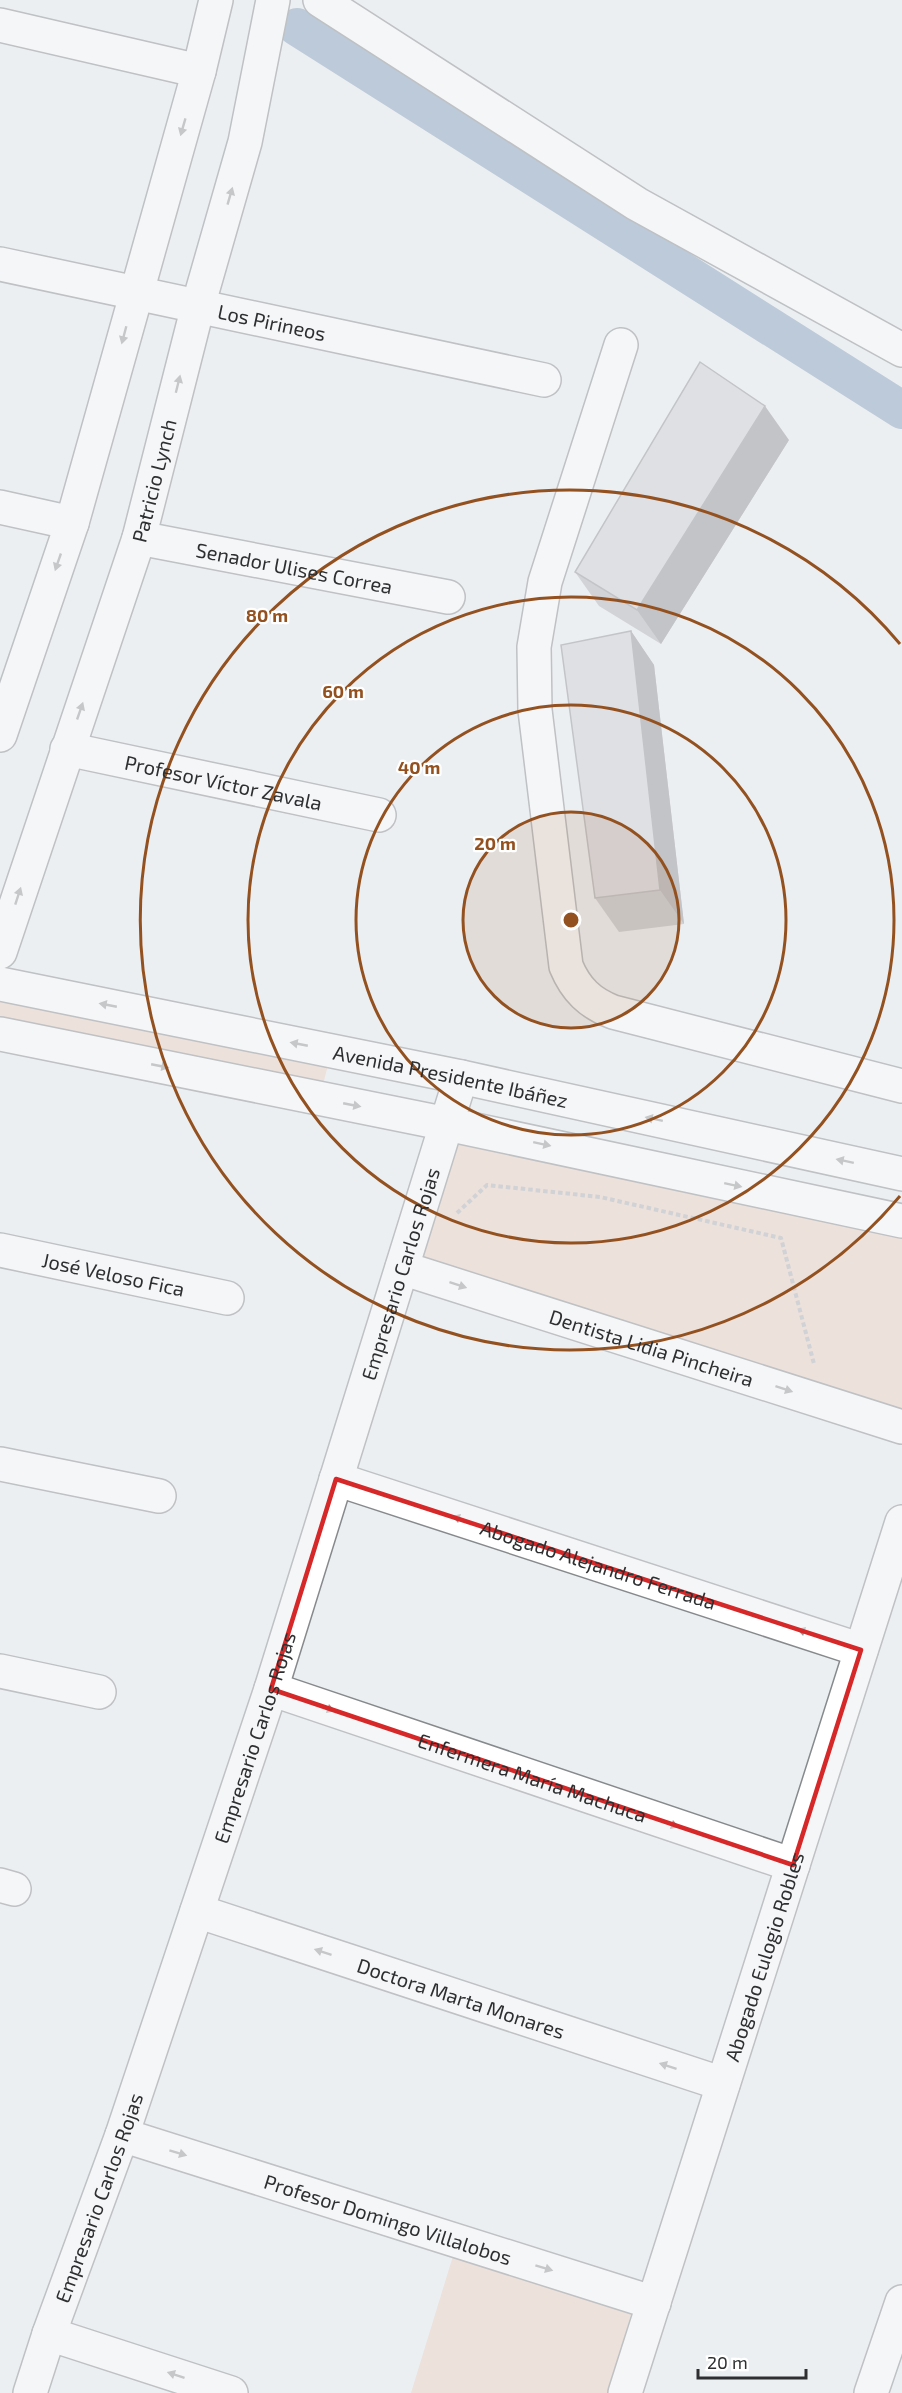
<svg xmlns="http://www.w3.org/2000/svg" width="902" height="2393" font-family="'Exo 2',sans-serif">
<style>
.green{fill:#ecd0bf}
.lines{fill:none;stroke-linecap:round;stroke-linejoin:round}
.canal{stroke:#829eba;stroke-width:38}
.minor-casing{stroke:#878a8c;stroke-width:36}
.path{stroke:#adafb2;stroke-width:4;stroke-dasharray:4.5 3;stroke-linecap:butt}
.minor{stroke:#fff;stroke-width:33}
.wall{fill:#b0b2b5}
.shaded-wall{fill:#909193}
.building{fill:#cdcfd2;stroke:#909193;stroke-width:1.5}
.oneway{fill:#969798}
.marked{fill:none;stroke:#d62828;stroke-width:4.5;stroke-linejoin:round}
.ring{fill:none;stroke:#945120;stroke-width:3}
.labels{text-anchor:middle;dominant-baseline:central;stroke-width:4.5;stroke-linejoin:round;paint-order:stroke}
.street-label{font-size:20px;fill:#2e2f31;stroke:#fff}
.centre{fill:#945120;stroke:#fff;stroke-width:3}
.ring-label{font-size:18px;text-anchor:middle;font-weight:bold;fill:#945120;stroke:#fff;stroke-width:4.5;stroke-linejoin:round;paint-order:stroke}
</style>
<rect width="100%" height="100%" fill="#eceff2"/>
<path class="green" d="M0,994L328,1065L319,1100L0,1032Z
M457,1139L902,1229V1412L417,1258Z
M453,2256L632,2310L609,2393H411Z"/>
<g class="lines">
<path class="canal" d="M297,27L902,410"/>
<g class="minor-casing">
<g id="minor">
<path d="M320,0L637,204L902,350"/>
<path d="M0,25L199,71"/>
<path id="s1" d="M0,264L544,380"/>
<path d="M621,345L545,582L534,647L535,710L566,966C576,990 590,1003 613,1012L902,1086"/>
<path d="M0,507L72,523"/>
<path id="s2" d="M139,538L448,597"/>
<path d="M0,735L72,523L199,71L216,0"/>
<path id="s3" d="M67,749L379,815"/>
<path id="s4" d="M0,952L139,538L198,306L245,142L273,0"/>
<path id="s5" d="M0,984L461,1077L902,1174"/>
<path d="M0,1034L447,1124L902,1221"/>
<path id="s6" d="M0,1250L227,1298"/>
<path id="s7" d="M402,1268L902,1427"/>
<path d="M0,1464L159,1496"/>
<path id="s8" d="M336,1479L861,1650"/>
<path d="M0,1671L99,1692"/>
<path id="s9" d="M271,1689L793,1865"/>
<path d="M0,1885L14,1889"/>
<path id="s10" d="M197,1911L723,2084"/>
<path id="s11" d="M122,2135L654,2303"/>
<path d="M49,2334L231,2393"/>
<path id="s12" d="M30,2393L49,2334L122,2135L271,1689L461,1077"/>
<path id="s13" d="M625,2393L902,1522"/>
<path d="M871,2393L902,2302"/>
</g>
</g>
<path class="path" d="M457,1213L487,1185L600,1197L781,1238L814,1364"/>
<use href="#minor" class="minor"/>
</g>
<path class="wall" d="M789,440L661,644L599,606L575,572Z
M631,631L654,665L684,924L619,932L595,898Z"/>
<path class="shaded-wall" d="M765,406L789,440L661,644L637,610Z
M631,631L654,665L684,924L660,890Z"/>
<path class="building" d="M700,362L765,406L637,610L575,572Z
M631,631L660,890L595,898L561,645Z"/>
<defs><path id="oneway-solid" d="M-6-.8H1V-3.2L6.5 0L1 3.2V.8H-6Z" transform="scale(1.5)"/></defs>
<g class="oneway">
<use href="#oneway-solid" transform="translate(183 127) rotate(106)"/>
<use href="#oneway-solid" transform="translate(230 196) rotate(-74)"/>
<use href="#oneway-solid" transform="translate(124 335) rotate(105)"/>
<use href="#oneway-solid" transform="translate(178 384) rotate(-76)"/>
<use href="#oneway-solid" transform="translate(58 562) rotate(109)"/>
<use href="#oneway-solid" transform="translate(80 711) rotate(-71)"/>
<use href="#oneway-solid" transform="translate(18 896) rotate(-72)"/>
<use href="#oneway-solid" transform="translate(108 1005) rotate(-169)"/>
<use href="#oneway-solid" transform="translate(299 1044) rotate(-169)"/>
<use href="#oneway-solid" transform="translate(160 1066) rotate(11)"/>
<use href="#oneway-solid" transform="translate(352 1105) rotate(11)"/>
<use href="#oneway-solid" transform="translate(654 1119) rotate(-168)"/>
<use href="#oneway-solid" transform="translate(542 1144) rotate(12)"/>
<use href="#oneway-solid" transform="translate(845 1161) rotate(-168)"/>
<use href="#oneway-solid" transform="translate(733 1185) rotate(12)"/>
<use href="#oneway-solid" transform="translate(458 1285) rotate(18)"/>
<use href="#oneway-solid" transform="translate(784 1389) rotate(18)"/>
<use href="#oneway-solid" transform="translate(461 1519) rotate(-162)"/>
<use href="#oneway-solid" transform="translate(806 1632) rotate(-162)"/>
<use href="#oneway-solid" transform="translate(326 1708) rotate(19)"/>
<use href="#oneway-solid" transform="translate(670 1824) rotate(19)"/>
<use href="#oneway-solid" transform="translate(323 1952) rotate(-162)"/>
<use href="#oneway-solid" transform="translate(668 2066) rotate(-162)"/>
<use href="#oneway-solid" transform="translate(178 2153) rotate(17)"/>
<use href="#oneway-solid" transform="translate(544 2268) rotate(17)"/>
<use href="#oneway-solid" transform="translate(176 2375) rotate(-162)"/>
</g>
<path d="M0 0H902V2393H0ZM336,1479L861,1650L793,1865L271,1689Z" fill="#eceff2" fill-opacity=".55" fill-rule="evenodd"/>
<path class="marked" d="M336,1479L861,1650L793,1865L271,1689Z"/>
<circle cx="571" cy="920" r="108" fill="#945120" fill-opacity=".12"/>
<g class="ring">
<circle cx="571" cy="920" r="108"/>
<circle cx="571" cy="920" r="215"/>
<circle cx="571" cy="920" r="323"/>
<path d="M900 1196A430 430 0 1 1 900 644"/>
</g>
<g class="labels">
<g class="street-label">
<text stroke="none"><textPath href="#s1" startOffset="278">Los Pirineos</textPath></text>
<text stroke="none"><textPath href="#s4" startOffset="496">Patricio Lynch</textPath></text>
<text stroke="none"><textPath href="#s2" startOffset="158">Senador Ulises Correa</textPath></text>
<text stroke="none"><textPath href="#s3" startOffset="160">Profesor Víctor Zavala</textPath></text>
<text stroke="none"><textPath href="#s5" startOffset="460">Avenida Presidente Ibáñez</textPath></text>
<text stroke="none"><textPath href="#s6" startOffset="116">José Veloso Fica</textPath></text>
<text stroke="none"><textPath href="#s12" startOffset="1179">Empresario Carlos Rojas</textPath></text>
<text stroke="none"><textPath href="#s7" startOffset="262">Dentista Lidia Pincheira</textPath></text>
<text stroke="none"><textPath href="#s8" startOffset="276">Abogado Alejandro Ferrada</textPath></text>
<text stroke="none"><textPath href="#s12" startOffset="693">Empresario Carlos Rojas</textPath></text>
<text stroke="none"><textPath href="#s9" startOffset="276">Enfermera María Machuca</textPath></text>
<text stroke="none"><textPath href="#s13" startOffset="458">Abogado Eulogio Robles</textPath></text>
<text stroke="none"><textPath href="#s10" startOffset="278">Doctora Marta Monares</textPath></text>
<text stroke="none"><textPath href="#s12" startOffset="207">Empresario Carlos Rojas</textPath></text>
<text stroke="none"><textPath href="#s11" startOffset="279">Profesor Domingo Villalobos</textPath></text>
</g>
</g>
<circle cx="571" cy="920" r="9" class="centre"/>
<g class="ring-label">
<text x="267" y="622">80 m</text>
<text x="343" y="698">60 m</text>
<text x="419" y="774">40 m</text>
<text x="495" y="850">20 m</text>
</g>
<path d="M698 2369v9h108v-9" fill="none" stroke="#2e2f31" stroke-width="3"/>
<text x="707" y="2369" font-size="18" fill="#2e2f31" stroke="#ffffff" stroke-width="4.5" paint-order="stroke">20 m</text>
</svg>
